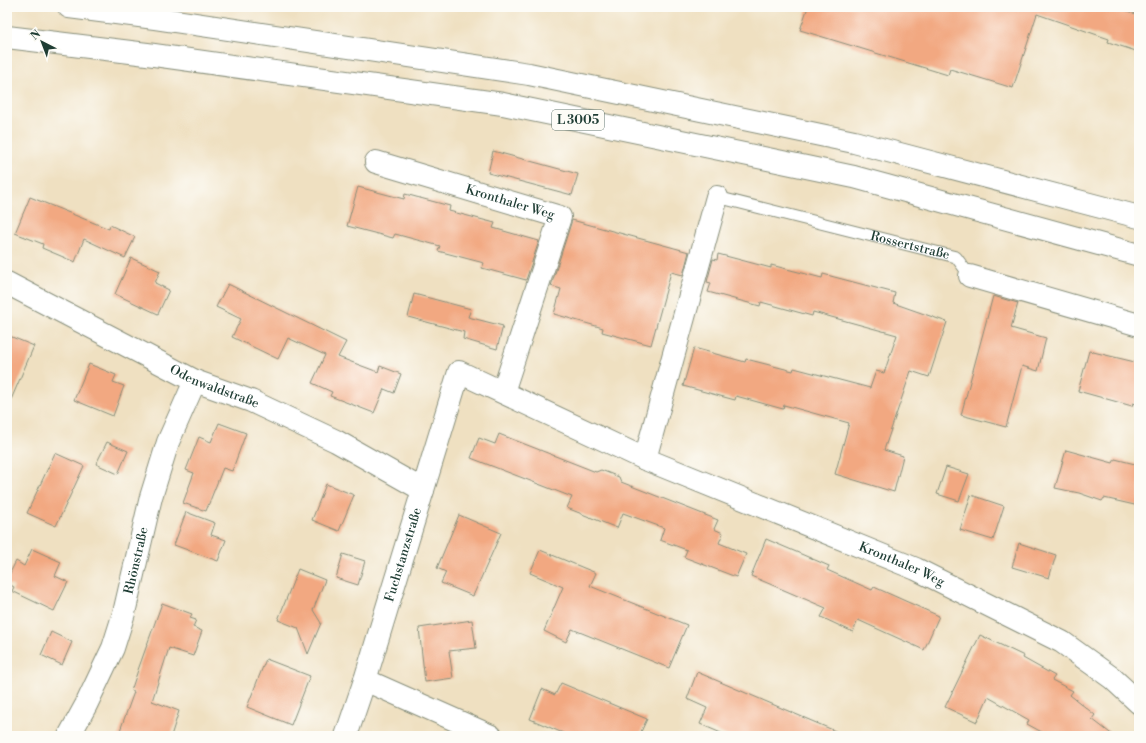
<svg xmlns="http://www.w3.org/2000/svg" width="1146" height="743" font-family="'Libre Bodoni',serif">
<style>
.building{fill:#f2a881}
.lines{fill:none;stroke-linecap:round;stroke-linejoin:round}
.service-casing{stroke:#878e7a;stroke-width:13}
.minor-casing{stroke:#878e7a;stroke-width:24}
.trunk-casing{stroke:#878e7a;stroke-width:24}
.service{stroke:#fff;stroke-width:11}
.minor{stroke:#fff;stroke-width:22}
.trunk{stroke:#fff;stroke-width:22}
.labels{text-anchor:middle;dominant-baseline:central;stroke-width:3;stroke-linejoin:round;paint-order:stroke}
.shield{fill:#fdfcf7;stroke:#62766e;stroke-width:1}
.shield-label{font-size:12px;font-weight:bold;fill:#1f3d34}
.street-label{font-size:13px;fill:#1f3d34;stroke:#fdfcf7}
</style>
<rect width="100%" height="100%" fill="#fdfcf7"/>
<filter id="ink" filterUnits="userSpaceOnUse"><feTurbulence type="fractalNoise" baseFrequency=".025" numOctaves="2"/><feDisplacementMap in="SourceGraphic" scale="8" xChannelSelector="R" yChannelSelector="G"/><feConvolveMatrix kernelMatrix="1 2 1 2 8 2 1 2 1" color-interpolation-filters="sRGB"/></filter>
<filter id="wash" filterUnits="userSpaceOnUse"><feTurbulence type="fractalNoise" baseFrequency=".012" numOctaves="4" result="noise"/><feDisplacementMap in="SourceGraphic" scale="16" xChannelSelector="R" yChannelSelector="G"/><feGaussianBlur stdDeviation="0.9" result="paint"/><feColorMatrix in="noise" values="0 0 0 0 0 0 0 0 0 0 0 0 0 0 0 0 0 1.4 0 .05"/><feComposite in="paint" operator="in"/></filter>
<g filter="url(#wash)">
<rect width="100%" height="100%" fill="#efe0c1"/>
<g id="blocks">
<path class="building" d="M808,7H1116L1139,15V52L1108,42L1109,39L1037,14L1013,88L950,69L948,75L800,30Z
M493,151L578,174L572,195L488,173Z
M358,187L404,199L405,194L450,206L449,211L495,223L493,228L539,241L526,280L482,268L484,263L438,251L440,246L395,234L393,238L347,226Z
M30,197L109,229L110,225L135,237L125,258L84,239L75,262L42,248L43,244L15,233Z
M572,220L689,252L683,275L671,272L651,345L602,332L603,328L554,314L561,289L551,286Z
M718,254L771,268V265L822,278L823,274L895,293L893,303L947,322L929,377L911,371L884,450L903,456L894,492L835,474L849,423L784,405L783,409L736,396L735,400L683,386L694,348L745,362L746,359L793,371L794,368L870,388L876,371L884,373L897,335L813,312L812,316L761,302L760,306L708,292L711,283L707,282L713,259L717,260Z
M131,258L160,271L155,283L169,290L158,314L115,294Z
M228,284L346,342L338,357L378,372L380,366L401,374L394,393L384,389L374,413L330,396L332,392L312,383L325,355L288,338L278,359L232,337L241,319L216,307Z
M414,294L471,309L468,317L503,326L497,349L463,339L464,332L408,317Z
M993,296L1018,303L1011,328L1046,338L1038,371L1022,366L1006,427L961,415Z
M7,335L34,346L7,409Z
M1089,351L1139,363V405L1133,403L1132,406L1078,391Z
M89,364L116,375L113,382L124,386L113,416L74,400Z
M219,423L246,433L232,471L223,468L206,511L183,503L194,473L186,470L199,437L211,442Z
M499,434L596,472L601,470L619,477L621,482L718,520L714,529L723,533L719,543L746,554L736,577L684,557L687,550L660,540L664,528L623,513L617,528L567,508L572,497L471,458L479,438L495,444Z
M107,442L128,451L118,474L96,464Z
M1066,450L1113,463L1115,459L1139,465V506L1104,498L1102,501L1079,493L1055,488Z
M55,453L84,466L56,526L27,513Z
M946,467L969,474L959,501L937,494Z
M326,484L354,495L339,531L312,520Z
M971,495L1004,506L993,540L960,530Z
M186,512L215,523L211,535L226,540L218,561L174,545Z
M459,515L501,533L473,596L441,583L446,572L437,568Z
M766,539L829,566L827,570L872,590L874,587L939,616L924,650L858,620L853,632L821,617L826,608L751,576Z
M1019,543L1056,555L1049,578L1012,567Z
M32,549L61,562L55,576L68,582L54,611L12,591L14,587L7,583V579L16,561L24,566Z
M540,550L596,573L590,586L687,625L669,668L572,629L566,642L544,631L563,587L530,573Z
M343,554L365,561L358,585L336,578Z
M298,569L325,580L313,610L321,623L308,654L298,628L278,620Z
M162,603L192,614L190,618L196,620L193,627L202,631L193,656L169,648L152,701L179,711L171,736H118L134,692L131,691L138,670Z
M472,620L476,648L449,651L453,678L425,682L419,628Z
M51,632L72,642L62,665L41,655Z
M980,635L1024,656L1023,658L1055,676L1052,680L1073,691L1070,695L1095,715L1092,719L1114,736H1049L1027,724L1029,720L988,697L977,722L945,707Z
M266,659L310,676L291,725L247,707Z
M697,672L746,693L847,736H728L700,724L707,708L687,699Z
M561,683L647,719L639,736H570L530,719L542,689L555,695Z"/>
</g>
</g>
<g filter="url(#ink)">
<use href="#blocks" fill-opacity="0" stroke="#878e7a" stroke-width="1"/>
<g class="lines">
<g class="service-casing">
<g id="service">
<path id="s1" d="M717,197L956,257L970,276"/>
</g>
</g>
<g class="minor-casing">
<g id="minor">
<path id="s2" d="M376,162L560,217L503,392"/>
<path d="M970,276L1139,325"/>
<path id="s3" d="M7,283L195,381L251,401L336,441L423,490"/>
<path d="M645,459L717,197"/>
<path d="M365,680L491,736"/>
<path id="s4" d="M69,736L86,705L113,648L124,613L151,497L168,442L195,381"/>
<path id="s5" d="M346,736L365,680L459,372L645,459L916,569L1062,642L1112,678L1139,703"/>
</g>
</g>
<g class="trunk-casing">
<path id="trunk" d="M69,7L155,18L529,74L854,142L1139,217
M7,37L147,54L503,104L854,177L1139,255"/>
</g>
<use href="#service" class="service"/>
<use href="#minor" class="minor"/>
<use href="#trunk" class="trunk"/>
</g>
</g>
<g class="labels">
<rect class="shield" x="552" y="110" width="52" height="20" rx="3"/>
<g class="shield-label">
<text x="578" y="120">L 3005</text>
</g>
<g class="street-label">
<text stroke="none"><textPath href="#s2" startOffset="140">Kronthaler Weg</textPath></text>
<text stroke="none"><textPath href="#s1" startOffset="199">Rossertstraße</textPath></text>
<text stroke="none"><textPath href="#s3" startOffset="232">Odenwaldstraße</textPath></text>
<text stroke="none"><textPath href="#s5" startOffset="190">Fuchstanzstraße</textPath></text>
<text stroke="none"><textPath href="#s4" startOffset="189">Rhönstraße</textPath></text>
<text stroke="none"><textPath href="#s5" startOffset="864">Kronthaler Weg</textPath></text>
</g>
</g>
<rect width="1146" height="743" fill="none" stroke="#fdfcf7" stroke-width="24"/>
<g transform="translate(42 42) rotate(318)" stroke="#fdfcf7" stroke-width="3" paint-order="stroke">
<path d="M0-3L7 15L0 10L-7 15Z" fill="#1f3d34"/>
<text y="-6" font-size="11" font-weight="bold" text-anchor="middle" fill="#1f3d34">N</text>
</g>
</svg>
